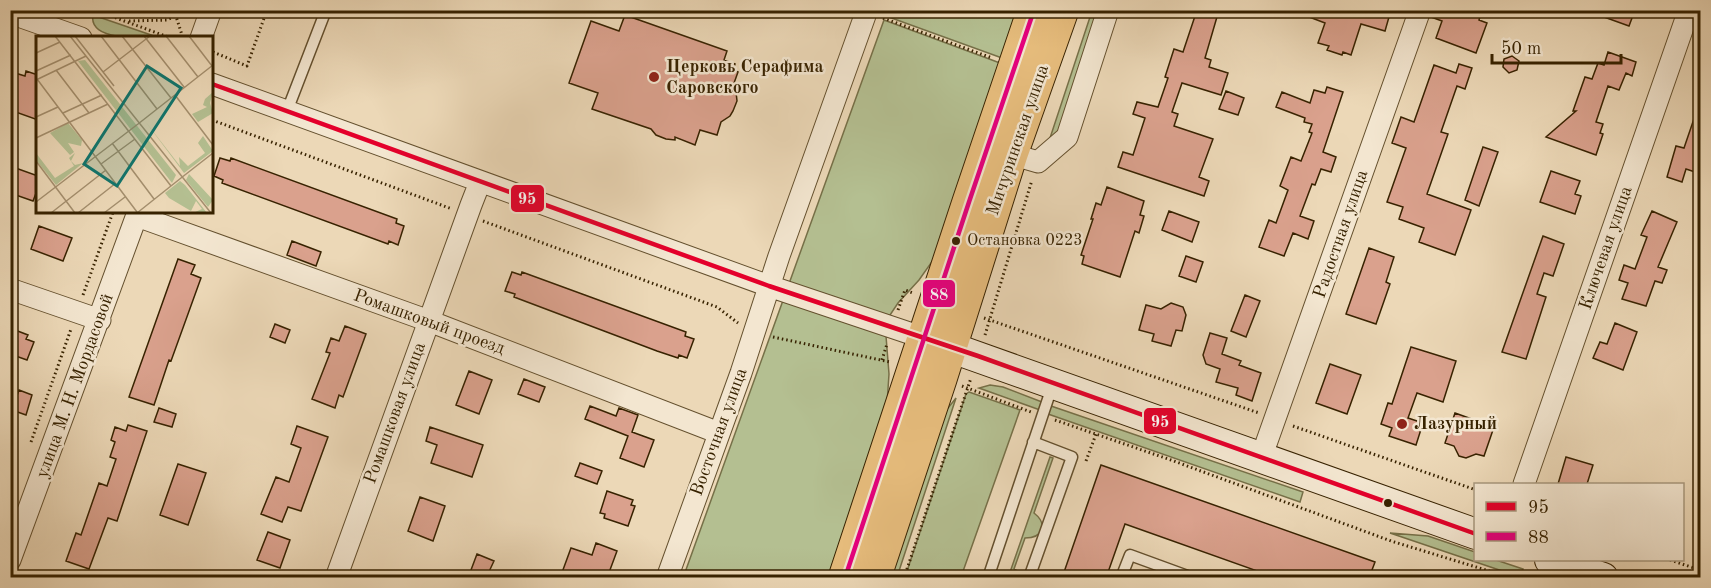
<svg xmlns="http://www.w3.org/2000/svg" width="1711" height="588" font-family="'Old Standard TT',serif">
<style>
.green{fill:#b4bf91;stroke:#767048;stroke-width:1.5}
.building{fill:#daa18d;stroke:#372200;stroke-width:1.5}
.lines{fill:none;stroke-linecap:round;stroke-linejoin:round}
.service-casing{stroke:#64502e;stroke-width:13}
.minor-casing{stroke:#64502e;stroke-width:23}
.secondary-casing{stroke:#372200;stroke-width:32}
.primary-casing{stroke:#372200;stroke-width:35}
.path{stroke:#372200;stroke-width:3;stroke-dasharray:1.5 3;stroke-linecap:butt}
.service{stroke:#f3e6d0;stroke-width:10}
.minor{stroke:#f3e6d0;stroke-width:21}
.secondary{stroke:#f3e6d0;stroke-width:30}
.primary{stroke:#e6bc7c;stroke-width:33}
.bus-1-casing{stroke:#f3e6d0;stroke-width:9}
.bus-2-casing{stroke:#f3e6d0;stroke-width:9}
.bus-1{stroke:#e4002b;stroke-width:4.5}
.bus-2{stroke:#e5007d;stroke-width:4.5}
.poi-dot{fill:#8f2418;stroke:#f3e6d0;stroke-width:2}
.bus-dot{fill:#372200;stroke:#f3e6d0;stroke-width:2}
.labels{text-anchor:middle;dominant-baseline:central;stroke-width:5;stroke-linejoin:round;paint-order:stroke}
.bus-label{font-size:16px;fill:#372200;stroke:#f3e6d0;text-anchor:start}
.poi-label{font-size:18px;font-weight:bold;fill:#372200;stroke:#f3e6d0;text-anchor:start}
.street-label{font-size:18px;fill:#372200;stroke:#f3e6d0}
.inset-road{fill:none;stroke:#a48f6e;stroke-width:1.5}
.view{fill:#0f766e;fill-opacity:0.15;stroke:#0f766e;stroke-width:3}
.inset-edge{fill:none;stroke:#372200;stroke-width:3}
.line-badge{stroke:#f3e6d0;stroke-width:2}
.badge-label{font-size:16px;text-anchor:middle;font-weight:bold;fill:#fff}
</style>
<rect width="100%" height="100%" fill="#ecd8b7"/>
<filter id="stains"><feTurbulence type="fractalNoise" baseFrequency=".00333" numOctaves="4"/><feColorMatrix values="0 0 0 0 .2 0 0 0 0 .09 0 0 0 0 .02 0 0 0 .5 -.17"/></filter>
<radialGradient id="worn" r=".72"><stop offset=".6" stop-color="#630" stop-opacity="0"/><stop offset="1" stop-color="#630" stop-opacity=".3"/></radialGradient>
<path class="green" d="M888,10L1018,11L1002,58L886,16Z
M1092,11H1102L1058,136L1048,144Z
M93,15L157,37C141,38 88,41 93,15Z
M884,20L1000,63L936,256L919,280L898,303L888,318L886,336L889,374L887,404L828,577L683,578Z
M990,385L1003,387L1042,402L1040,410L979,388Z
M969,392L1020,410L961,577H905L966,394Z
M956,398L897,577L886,578L940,418Z
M1051,406L1303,492L1300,502L1048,414Z
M1050,457L1053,458L1034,513C1048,524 1043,538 1025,538L1014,569L1020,572L1023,577L1008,578Z
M1390,533L1428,536L1475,552L1476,560H1496L1523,569L1520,577Z"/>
<path class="building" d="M1197,10H1219L1205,58L1211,60L1209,67L1228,73L1221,95L1182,83L1172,112L1178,114L1174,126L1213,139L1199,177L1209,181L1204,196L1118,167L1123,152L1133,155L1145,118L1133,114L1137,102L1158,107L1168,78L1165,77L1174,49L1183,52Z
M1296,10H1391L1385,31L1361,24L1351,55L1343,52L1342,55L1327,50L1329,46L1318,43L1325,23L1296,12Z
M1432,10H1482L1479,20L1487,23L1476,53L1436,38L1442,21L1431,17Z
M1590,10H1635L1629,26L1590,12Z
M625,15L727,51L724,60L735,64L733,70L738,72L733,86L736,92L737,101L733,111L730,116L721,122L717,135L700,130L695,145L675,137V140L666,139L656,135L651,129L592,109L598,93L569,83L591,21L619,31Z
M1608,52L1636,62L1632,76L1626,73L1619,90L1608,86L1596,122L1603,124L1600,133L1603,134L1596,155L1546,137L1576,111H1573L1585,77L1592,79L1598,63L1604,65Z
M1512,56L1519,61L1517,70L1509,73L1503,67L1504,59Z
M1459,64L1472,68L1465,89L1457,86L1441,132L1448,134L1427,194L1471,210L1455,255L1419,242L1424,228L1399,219L1403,207L1387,202L1406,148L1392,143L1401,117L1414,122L1434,65L1456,73Z
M26,71L38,75V120L10,110V86L15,73L25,76Z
M1327,87L1343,92L1323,152L1336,157L1331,172L1321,169L1315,185L1312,184L1300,216L1314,221L1308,239L1293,233L1284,256L1259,247L1269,220L1276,223L1288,190L1280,186L1291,157L1301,161L1312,133L1309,132L1312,124L1304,122L1305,118L1276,107L1282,92L1310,103L1314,90L1325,93Z
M1226,91L1244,98L1238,115L1219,109Z
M1698,107H1701V174L1686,169L1682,182L1667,177L1676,146L1684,148Z
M1483,147L1498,152L1479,206L1465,200Z
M220,158L230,161L231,158L397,219L396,223L404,226L398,245L389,241L388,244L222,183L223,180L214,176Z
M10,166L38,176V188L33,201L10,193Z
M1551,171L1580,181L1575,194L1581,196L1575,214L1540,202Z
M1107,187L1144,201L1140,215L1144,216L1139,233L1135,231L1120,277L1082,264L1084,256L1081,255L1093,219H1091L1096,203L1101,205Z
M1169,211L1199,222L1192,242L1162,230Z
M1652,211L1677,222L1658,267L1667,270L1662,283L1655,281L1646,306L1622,299L1628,283L1619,280L1624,265L1635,269L1647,237L1641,235Z
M39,226L72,238L63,261L31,249Z
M1543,236L1564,244L1553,276L1544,273L1537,294L1546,297L1526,359L1502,352Z
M292,241L321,252L316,266L287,255Z
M1369,248L1394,257L1386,282L1390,284L1376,324L1346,314Z
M1186,256L1203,262L1196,282L1179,276Z
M178,259L195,265L191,274L201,278L171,361L169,360L154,405L129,397Z
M512,272L521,275L522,272L686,332L685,336L694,339L687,358L679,355L678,358L657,351L514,297L515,294L505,291Z
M1245,295L1260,301L1246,337L1231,331Z
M1171,303L1183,307L1186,315L1182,331L1176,330L1171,346L1152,341L1154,334L1139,330L1146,305L1161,309Z
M1615,323L1637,332L1623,370L1593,358L1600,342L1607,344Z
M275,324L290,330L285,343L270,337Z
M345,326L366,334L343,397L339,395L335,408L312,399L330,353L326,352L331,338L339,341Z
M15,330L28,335L26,339L34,342L27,360L10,354V342Z
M1210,333L1227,338L1222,354L1241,361L1239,365L1261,373L1252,401L1236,395L1238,388L1216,382L1220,369L1206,364L1203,355Z
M1411,347L1456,361L1443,402L1417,393L1408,418L1423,423L1416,445L1389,436L1392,428L1381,424L1388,403L1392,404Z
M1330,364L1361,375L1347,414L1316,403Z
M469,371L492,380L479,414L456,405Z
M524,379L545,387L539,402L518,394Z
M19,390L32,395L26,415L12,410Z
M590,406L616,416L619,408L638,415L632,432L654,440L644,467L620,458L628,436L585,419Z
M159,408L176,414L172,427L154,422Z
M1455,413L1494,427L1484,456L1476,454L1466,458L1459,456L1454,446L1445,443Z
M128,425L147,431L117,521L108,518L89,569L66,561L76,533L81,535L99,483L107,486L116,459L110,457L115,442L111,440L115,427L126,431Z
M297,426L328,437L301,511L288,507L282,522L261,514L276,477L289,482L301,448L291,444Z
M430,427L483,445L472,477L431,463L437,445L426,441Z
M1566,457L1593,465L1587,484H1558Z
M580,463L602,471L597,484L575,476Z
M178,464L206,473L188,525L160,515Z
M1101,465L1375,562L1369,578H1277L1125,524L1106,578H1062Z
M607,491L633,500L631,505L635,506L628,526L604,518L605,514L600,513Z
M420,497L445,506L433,541L408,531Z
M268,532L290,540L280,568L257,560Z
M596,543L617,551L607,578H560L571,548L592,555Z
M477,554L494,561L486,578H468Z"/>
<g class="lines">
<g class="service-casing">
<path id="service" d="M287,111L326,10
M988,578L1053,384
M1029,578L1072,457L1033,442
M1121,578L1130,555L1193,578"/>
</g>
<g class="minor-casing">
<path id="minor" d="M10,13L81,38
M201,38L211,10
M212,84L769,286L924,338
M1011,154L1038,162L1067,137L1108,10
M137,216L429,321L719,433
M10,289L100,320
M1261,458L1420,10
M1524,484L1689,10
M10,560L138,212
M336,578L471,205L480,182
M667,578L741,373L779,256L867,10"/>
</g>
<g class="secondary-casing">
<path id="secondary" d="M927,339L1476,534
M1550,560L1603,578"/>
</g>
<g class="primary-casing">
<path id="primary" d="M845,578L969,202L1034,10
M874,578L940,379L1011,154L1062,10"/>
</g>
<path class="path" d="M94,10L171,38
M174,10L182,35
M883,18L992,58
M129,21L167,20L187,10
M213,52L247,66L267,10
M212,120L452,209
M483,221L717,307L738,323
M83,295L113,212
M898,310L905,290L913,293
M984,318L1259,413
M985,335L1032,180
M773,337L890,362
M882,360L887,344
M962,386L1031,412
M1055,420L1171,460L1391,541L1512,578
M1293,426L1476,490
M31,442L71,329
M1086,461L1096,434
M1670,560L1700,570
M904,578L971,378"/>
<use href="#service" class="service"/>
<use href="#minor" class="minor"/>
<use href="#secondary" class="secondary"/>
<use href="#primary" class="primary"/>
<g class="bus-1-casing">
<path id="bus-1" d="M212,84L769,286L978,356L1476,534"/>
</g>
<g class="bus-2-casing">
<path id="bus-2" d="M845,578L969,202L1034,10"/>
</g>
<use href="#bus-1" class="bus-1"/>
<use href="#bus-2" class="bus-2"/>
</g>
<g class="poi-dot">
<circle cx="654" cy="77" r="6"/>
<circle cx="1402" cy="424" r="6"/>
</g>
<g class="bus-dot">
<circle cx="956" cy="241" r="5"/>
<circle cx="1388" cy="503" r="5"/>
</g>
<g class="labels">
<g class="bus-label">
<text x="967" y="241">Остановка 0223</text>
</g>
<g class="poi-label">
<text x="666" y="67">Церковь Серафима<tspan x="666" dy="21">Саровского</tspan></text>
<text x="1414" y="424">Лазурный</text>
</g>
<g class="street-label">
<text transform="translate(1018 140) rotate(-71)">Мичуринская улица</text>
<text transform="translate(1341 234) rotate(-71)">Радостная улица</text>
<text transform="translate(1606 248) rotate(-71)">Ключевая улица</text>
<text transform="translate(429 322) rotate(20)">Ромашковый проезд</text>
<text transform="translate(75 386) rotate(-70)">улица М. Н. Мордасовой</text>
<text transform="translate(395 413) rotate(-70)">Ромашковая улица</text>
<text transform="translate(719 432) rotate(-70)">Восточная улица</text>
</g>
</g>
<g transform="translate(36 36)">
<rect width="177" height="177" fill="#ecd8b7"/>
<path d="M49,24L140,139L136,147L42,25ZM177,56L174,67L177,77L162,86L156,78L171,71L167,69L169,63ZM109,85L144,130L143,121L152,130L169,117L162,107L167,100L177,115L148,137ZM32,87L46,104L45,110L32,107L38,116L34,119L14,97ZM0,117L19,142L38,130L33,122L39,117L35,125L39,129L47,127L20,149L0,124ZM153,138L177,164L172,171L150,144ZM144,145L149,149L171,177H157L166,173L160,165L155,175L133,162L129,157Z" fill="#b4bf91"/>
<path class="inset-road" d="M19,0L135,150M34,0L175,177M39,0L78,50M65,0L121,73M86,0L135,62M108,0L148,51M130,0L162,41M153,0L176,30M0,17L24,6M20,34L53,77M0,35L35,19M67,36L114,0M1,43L101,176M0,44L50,20M139,59L177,109M27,77L66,59M0,81L22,71M102,88L177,29M0,102L72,68M76,107L118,163M0,125L39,177M65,128L99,103M145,142L177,117M0,166L102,88M15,177L70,134M42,177L80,147M68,177L89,161M101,177L145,142"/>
<path class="view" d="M111,30L145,52L81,150L48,128Z"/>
<rect width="177" height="177" class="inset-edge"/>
</g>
<g class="line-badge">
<rect x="510" y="184" width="35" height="29" rx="6" fill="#e4002b"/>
<rect x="922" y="279" width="34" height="29" rx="6" fill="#e5007d"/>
<rect x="1143" y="407" width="34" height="28" rx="6" fill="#e4002b"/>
</g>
<g class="badge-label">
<text x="527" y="204">95</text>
<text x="939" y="300">88</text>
<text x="1160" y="427">95</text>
</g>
<rect width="1711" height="588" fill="none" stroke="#ecd8b7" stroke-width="36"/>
<rect x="12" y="12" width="1687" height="564" fill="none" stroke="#372200" stroke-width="3"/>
<rect x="18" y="18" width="1675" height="552" fill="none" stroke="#372200" stroke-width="1.5"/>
<rect x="1474" y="483" width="210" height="78" fill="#f3e6d0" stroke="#a8987d" stroke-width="1.5"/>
<rect x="1486" y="502" width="30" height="9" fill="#e4002b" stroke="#a8987d" stroke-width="1.5"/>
<text x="1528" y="513" font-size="18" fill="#372200">95</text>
<rect x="1486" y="532" width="30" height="9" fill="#e5007d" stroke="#a8987d" stroke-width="1.5"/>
<text x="1528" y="543" font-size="18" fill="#372200">88</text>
<path d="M1492 54v9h129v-9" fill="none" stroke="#372200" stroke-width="3"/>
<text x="1501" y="54" font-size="18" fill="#372200" stroke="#f3e6d0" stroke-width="4.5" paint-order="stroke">50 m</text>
<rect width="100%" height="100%" filter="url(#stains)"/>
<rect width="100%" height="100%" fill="url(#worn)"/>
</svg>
